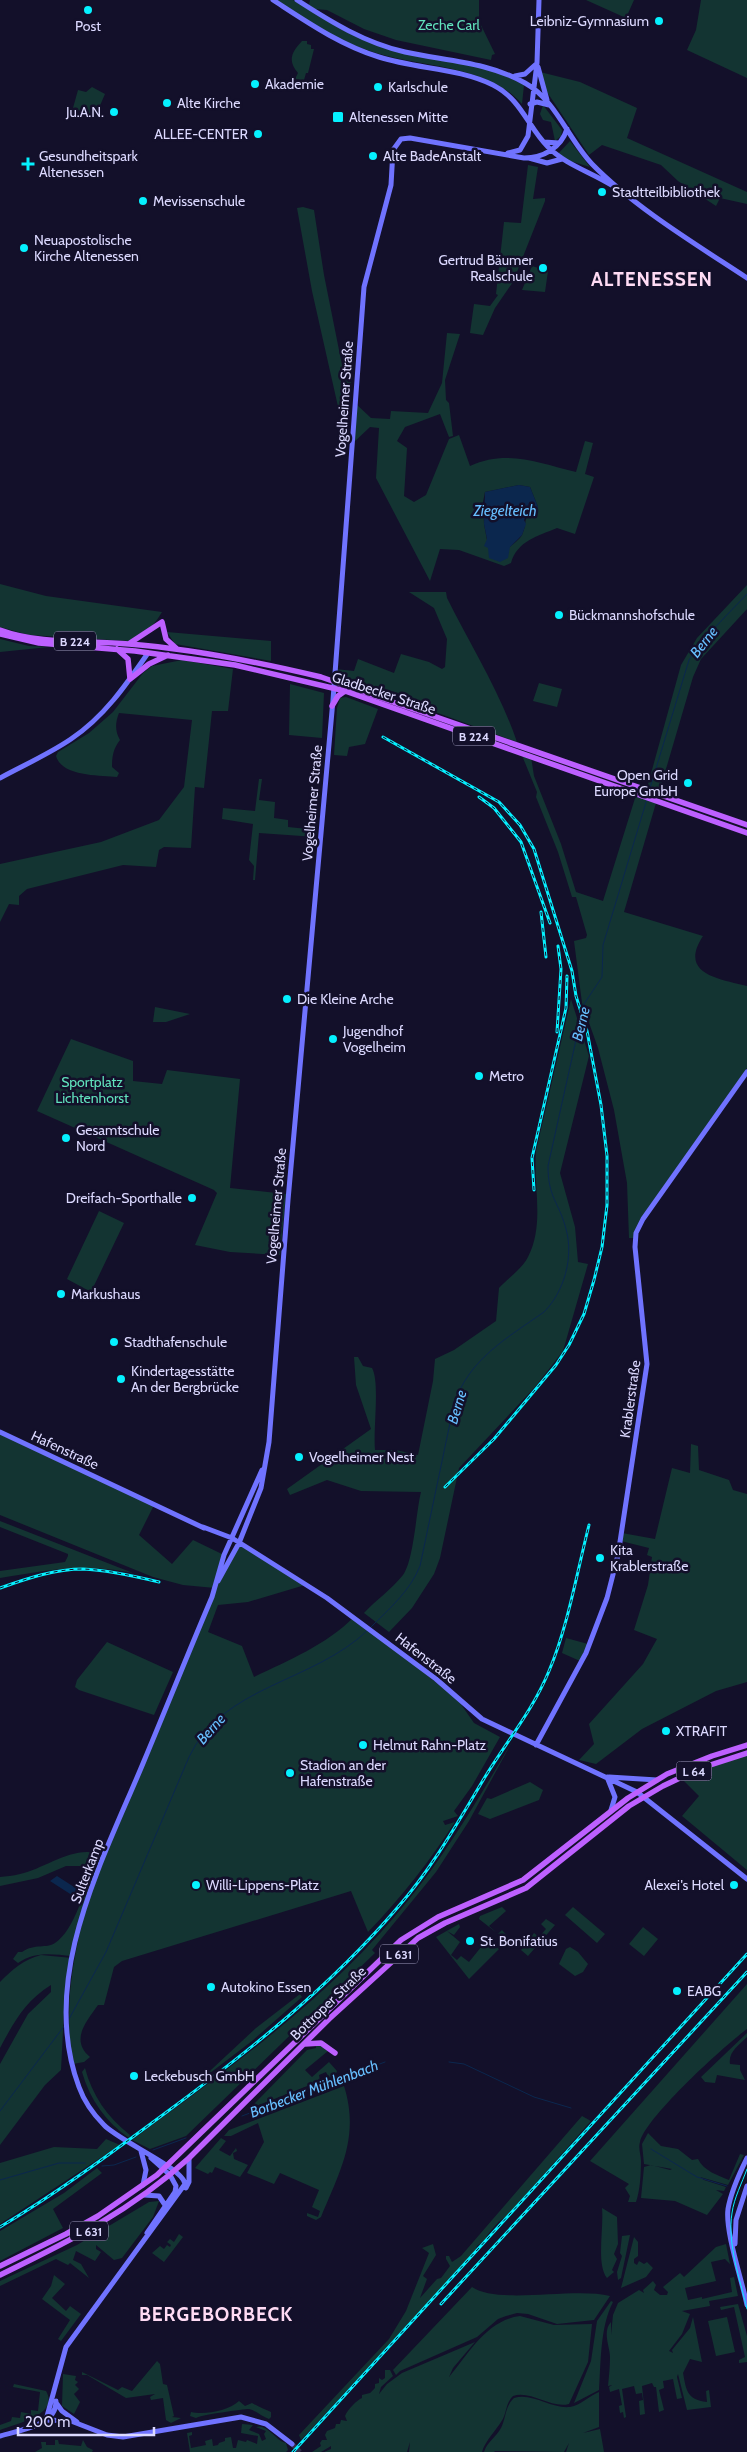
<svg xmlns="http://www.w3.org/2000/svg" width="747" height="2452" font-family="Cabin,sans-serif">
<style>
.green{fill:#133432;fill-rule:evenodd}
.water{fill:#0b274e}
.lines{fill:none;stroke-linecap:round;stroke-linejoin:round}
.stream{stroke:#0b274e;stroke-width:1}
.secondary-tunnel{stroke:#312e4a;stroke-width:5;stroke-dasharray:5 2.5;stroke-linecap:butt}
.secondary{stroke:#7073ff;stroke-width:5}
.primary{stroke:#bd60ff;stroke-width:5.5}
.tram{stroke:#05f1ff;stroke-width:1}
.rail-casing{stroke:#05f1ff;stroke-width:3}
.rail{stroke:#13102a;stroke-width:1;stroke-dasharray:4;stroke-linecap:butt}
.poi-dot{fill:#05f1ff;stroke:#13102a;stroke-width:2}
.labels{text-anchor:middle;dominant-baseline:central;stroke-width:5;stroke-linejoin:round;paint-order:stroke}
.shield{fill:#13102a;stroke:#a09dbf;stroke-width:1}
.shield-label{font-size:12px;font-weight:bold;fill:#dcd9ff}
.poi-label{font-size:14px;fill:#dcd9ff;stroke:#13102a;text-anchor:start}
.park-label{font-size:14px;fill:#61e3bd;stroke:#13102a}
.street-label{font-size:14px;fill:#dcd9ff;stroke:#13102a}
.water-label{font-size:15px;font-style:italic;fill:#67bfff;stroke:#13102a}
.district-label{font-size:19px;font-weight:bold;letter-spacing:1px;fill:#ffdbf4;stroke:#13102a}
</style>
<rect width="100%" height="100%" fill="#13102a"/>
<path class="green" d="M277,0H293L342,30L381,47L476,66L499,73L524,85L522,104C486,63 416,68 367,50C334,39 306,19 277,0Z
M310,0H479V21L495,54L492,55L491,60L396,40L364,29L327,10L315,9L309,5Z
M586,0H634L626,18Z
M701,0H747V78L687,50L696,30Z
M302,41H307V44L311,45V49H314L308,73H306L304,80L295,79L298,73C287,60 292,52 302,41Z
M540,72L580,82L637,108L627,138L747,192V204L720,198L716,206L678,181L661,165L602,145L589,155L545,89Z
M92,87L105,94L95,117L73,108L78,90L86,92Z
M543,105L562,130L561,136L555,141L551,122L543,120L540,114Z
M570,141L590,167L570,161L558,154Z
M528,165L538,167L533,199L545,198V201L513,282L495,308L483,335L470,333L474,304L490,306L498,295L496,294L504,222L521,223Z
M303,207L314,210L324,275L343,370L348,382H351L348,416L345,418L339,411L312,291L297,208Z
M532,266L548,271L545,292L522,290Z
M447,333L460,334L445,380L446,400L449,403L453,436L449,437L440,414L405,427L397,441L407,448L404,496L414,502L426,495L449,439L459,435L470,466C507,449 538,463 576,472L585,441L593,443L585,474L594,477L575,534L557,528C538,536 517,541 511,563L504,566L459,550L440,549L430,581L376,478L379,428L370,427L352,444L355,403L371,418L390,419L391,411L428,413L442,383ZM519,485L530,487L538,507C520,517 529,521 522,535C520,539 513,544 510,547L487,540L484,524L483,502L485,492Z
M0,584L46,596L162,612C155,624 143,638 128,641L29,635L0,627Z
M747,585V609L701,659L693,677L624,912L703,936C678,974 719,979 747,986V1068L642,1217L634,1238H629L627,1183L614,1110L598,1048L582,1003L574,941L586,938L587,935L576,897H572L558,852L536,797L537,792L521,753L531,757L534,776L561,844L576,892L603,901L636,795L640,796L638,786L647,788L681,665L697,638Z
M409,592H446L447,598C471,646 500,692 517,742L340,677L335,669L354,671L358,659L394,673L401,654L429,662L442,669L445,667L447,639L434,608Z
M167,632L271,641V661L175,644Z
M0,639L29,646L49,647L0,652Z
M182,660L233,669L228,711H212L204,788L195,787L191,848L164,847L159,850L156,867L123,865L27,889L19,896V905L9,904L0,922V864L101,842L159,820L184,787L192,720L119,713C115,723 115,731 120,740C113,749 112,757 112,767L119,773L117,777C100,775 62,777 56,756L58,752L89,733L113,712L143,673L152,666Z
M539,683L562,689L557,707L533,701Z
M290,684L324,693L322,738L289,735Z
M346,697L378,709L365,744L349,747L347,756L334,755L337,708L340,698Z
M259,779H262L259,800L275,802L274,818L288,820V827L317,830L316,837L259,833L255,880H253L254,866L249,860L253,824L222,819L223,808L255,811Z
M571,999L589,1056L560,1173L575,1227L578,1262L588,1264L563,1351L535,1387L459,1468L440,1558L434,1574L412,1608L389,1632L364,1613C376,1600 392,1589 403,1575C414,1560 416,1511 421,1492L361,1491L327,1480L290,1495L287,1489L371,1429L356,1385L354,1357H358L363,1366L372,1368C380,1382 373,1429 375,1450H396L418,1455L433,1381L435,1359L454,1350L496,1321L499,1288C507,1279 523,1268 528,1257C545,1224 533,1186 536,1151Z
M155,1007L190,1014L166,1022H153Z
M71,1039L133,1061V1081L162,1084L167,1070L240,1079L230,1188L286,1194L280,1255L230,1252L195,1245L217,1193L214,1190L37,1111Z
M99,1211L124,1223L91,1292L67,1279Z
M0,1433L154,1505L139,1535L172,1564L193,1540L224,1555L218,1581L239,1544C262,1558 281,1572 305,1585L248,1602L218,1605L208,1632L242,1646L254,1677C289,1660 326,1645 354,1617L458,1700L474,1723L500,1737L472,1786L454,1811L458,1816L443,1821L445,1825L455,1822C429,1862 401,1898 368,1932L351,1891L122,1961L114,1967L104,2005H98C86,2022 70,2040 90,2057L84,2062L73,2064C62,2001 75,1949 91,1888L72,1956C52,1954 35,1951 18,1963L13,1959L18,1952H22C35,1943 46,1949 55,1943C75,1930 85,1888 93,1866H66L38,1878L0,1886V1877C6,1876 13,1876 20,1874C47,1868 76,1842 105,1856L215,1588L183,1585L153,1577L0,1515Z
M691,1444L698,1446L699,1470L729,1480L733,1490L747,1494V1682L716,1691L642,1729L596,1764L579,1760L594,1744L589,1724L643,1664L657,1639L634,1630L648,1585L652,1557L647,1555L649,1548L621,1541L622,1533L655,1539L672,1468L690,1473Z
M0,1521L133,1573C81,1563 51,1570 0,1578V1571L65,1562L68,1556V1554L0,1527Z
M566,1638L588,1644L580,1661L562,1653Z
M107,1642L173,1672L154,1715L79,1690L75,1687L77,1680Z
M513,1740L469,1821L436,1872L372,1950L375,1953L186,2136L150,2149L132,2140C231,2067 333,1995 410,1898C450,1848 481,1794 513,1740Z
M747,1754V1870L682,1816L699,1796L683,1780L701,1770Z
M530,1782L543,1790L539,1800L490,1819L478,1814L487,1798L491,1799Z
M502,1907L506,1911L489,1926L498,1934L502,1930L512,1941L518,1943L516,1948L479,1919L480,1916Z
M573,1907L605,1934L597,1943L565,1915Z
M546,1919L555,1925L528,1956L521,1950L534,1933L539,1937L546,1929L541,1924Z
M459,1924L460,1927L454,1935L447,1931L460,1942L451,1955L457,1960L461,1956L469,1962L486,1941L488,1942L487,1939L499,1949L469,1979L436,1937Z
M643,1927L658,1939L644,1956L629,1944Z
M570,1947L578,1952L588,1964L583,1972L575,1976L559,1964L566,1949Z
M41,1955L72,1958L64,2012L61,2070L45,2085L0,2145V2064L28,2014L51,1992V1985C25,2001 14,2022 0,2048V1982C13,1969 23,1960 41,1955Z
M747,1984V2029C725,2045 645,2118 640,2142C638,2148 641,2155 641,2161C641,2174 640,2191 636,2202H628L630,2196L625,2188L629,2184L590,2161Z
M300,1994L302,1997L252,2041L197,2083L256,2028Z
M747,2033V2037C739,2045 728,2052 730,2064L740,2065V2070L745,2080L717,2075L715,2083L705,2082L701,2077Z
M316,2045L321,2046L328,2051L305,2070L312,2077L329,2062L337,2071L335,2076L329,2078L326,2072L319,2075L320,2081L249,2109L307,2050L316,2048Z
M85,2068C92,2095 107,2117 130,2135L129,2138C106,2122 90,2100 82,2072Z
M344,2086C360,2137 340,2171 321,2217L316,2220L307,2216V2213L318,2217L320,2211L312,2207L319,2190L280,2173L274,2184L247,2173L264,2142L258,2123L231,2136H224L229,2130Z
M582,2116L591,2121L507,2216C500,2219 492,2229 486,2237L487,2238L477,2246L475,2252L301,2440L299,2435L389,2339L406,2311L429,2253L422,2248L433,2244L436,2255L423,2276L427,2279L420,2298L437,2279L441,2278L450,2266L446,2259V2256H449L452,2262L461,2256Z
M648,2133L661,2146L678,2149L692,2160L698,2159C704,2171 717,2175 729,2180L740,2154L744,2155L728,2185L700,2177L704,2180L726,2187L724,2191L716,2190L723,2194L707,2215L675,2201L641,2198L644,2167L651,2165L670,2170L672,2169L644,2164L642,2144Z
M221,2138L226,2141L219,2150L230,2156L236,2148L237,2151L233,2153L234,2159L248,2165L240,2177L215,2167L212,2173L210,2172L208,2174L195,2168Z
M106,2139L120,2145L0,2224V2163L54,2147L97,2149Z
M97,2168L102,2173L53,2209L63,2228L0,2261V2231L64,2193Z
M159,2201L153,2217L122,2258L114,2260L96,2245V2249L101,2252L95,2261L76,2251L73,2260L81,2264L89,2278L70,2263L68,2265L56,2259L0,2286V2281L77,2245L149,2202Z
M602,2208L617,2217L618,2244L614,2254L617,2259L612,2270L614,2272L607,2278C596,2264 604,2228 602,2208Z
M179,2234L183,2237L164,2262L152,2253L160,2246L164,2249L167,2245L170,2247L171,2245L167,2242L170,2239L174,2242Z
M630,2235L621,2278L618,2280L617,2272L622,2256L620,2253L622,2236Z
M634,2237L638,2242V2256L634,2259V2263L637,2265L639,2261L644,2264L647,2262L653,2268L646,2277L621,2288Z
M726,2244L730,2264L725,2259L711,2262L716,2281L685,2288L688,2300L702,2297V2299L732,2292L730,2278L734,2277L738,2296L709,2301L710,2306L682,2311L690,2314L682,2334L669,2351L673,2353L672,2350L690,2328L693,2317L702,2362L690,2359L683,2373C686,2388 686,2400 707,2402L706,2391L709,2390L711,2407L687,2410L678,2374L677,2377L682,2398L677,2399L673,2379L663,2381L664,2388L659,2390L664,2410L659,2412L656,2387H654L652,2383L642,2386L645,2414L640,2415L639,2401L643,2400L642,2393L636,2394L634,2386L622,2389L626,2417L624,2418L623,2412L620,2413L619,2406L622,2405L619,2389L610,2392L609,2387L612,2385L608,2386C609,2376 610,2366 610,2357C610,2347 602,2332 611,2322V2335L613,2315L618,2303L639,2290L644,2293L643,2290L653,2281L656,2285L654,2290L660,2295H667L668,2292L663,2287L680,2273L684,2277L716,2247Z
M54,2275L65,2284L52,2298L66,2311L70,2306L81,2314L61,2341L58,2339L70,2320L42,2299L51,2286Z
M472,2287C498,2305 574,2287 610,2296L594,2320L557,2324L528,2314L517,2313L506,2316L498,2319L477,2337L400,2371L396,2375L393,2370Z
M611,2301L613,2302C600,2327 601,2362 599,2390L574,2403L591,2361L597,2321Z
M738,2304L747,2336V2362L739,2363V2360L745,2357L734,2307L721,2310L720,2307Z
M520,2316L554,2325L592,2324L588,2362L569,2404C551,2409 531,2390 513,2396C505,2404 507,2414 501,2422C497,2429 485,2441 482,2452H409L410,2442L407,2452H324L331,2449V2446L321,2452H312L321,2446L320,2443L322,2440H327L325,2435L327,2431L335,2428L336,2424H340L341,2420L347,2421L345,2416C348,2409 357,2400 362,2398V2395L370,2393L375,2388V2384L379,2383V2378L382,2380L385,2378V2370H390L393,2376L381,2387L379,2394L387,2384L402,2373L475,2342L453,2368L449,2377C469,2353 487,2320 520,2316Z
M727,2317L735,2352L716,2356L708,2321Z
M157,2361L160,2364L163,2384L167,2385L174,2416L172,2417L181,2418L171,2423L166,2420L163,2398L151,2400L150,2397L155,2394L126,2398L87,2375H82V2372L118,2390L122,2387L132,2391Z
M63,2374L76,2376L75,2380L78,2382L75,2385L79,2389L74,2394L80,2402L74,2414L62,2406Z
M14,2384L46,2391C60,2415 15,2424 0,2430V2425L11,2421L12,2417L20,2418L21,2412L31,2414V2410L38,2411L40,2392L13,2387Z
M599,2392V2427L583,2433L600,2429L604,2452H566L569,2443L564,2452L494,2451L495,2452H484C487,2442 496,2437 501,2428C506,2418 505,2406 514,2398C532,2392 551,2409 570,2407C581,2405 589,2396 599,2392Z
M239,2401L245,2406L252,2403C259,2407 264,2409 271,2412V2417L269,2419C262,2417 255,2410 249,2409C244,2409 200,2415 196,2418L190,2416L191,2412C205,2415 228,2411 239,2401Z
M242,2424L253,2425L249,2430L259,2434L262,2441L266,2439L264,2434L266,2431L256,2427C267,2423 276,2441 286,2443L288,2450L286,2452H190L187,2433L192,2432V2435L189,2436L191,2448L206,2445L205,2441L212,2439L213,2446L218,2445L219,2443L225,2441V2438L231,2437L233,2448H236L238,2440L246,2442L247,2440L257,2444L258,2436L241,2433Z
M55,2440H58L59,2444L81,2446L83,2440L87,2447L93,2450L92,2452H35L42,2448L41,2442H46V2445H55Z"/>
<path class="water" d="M519,485L530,487L538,507L537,512H529L524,520L526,524L522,535L510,547L508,558L500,562L489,558L488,548L484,546L487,539L484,524L485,492Z
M57,1876L82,1892L78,1899L50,1881Z"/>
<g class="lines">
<path class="stream" d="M650,788L689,660L701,642L747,594
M371,1627C390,1608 410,1591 420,1566L454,1404C469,1359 507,1338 544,1312C564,1292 574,1257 566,1229C559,1202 548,1198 548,1166L584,1004L602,977L603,945L647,799
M69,2019L106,1952L189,1757C223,1685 313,1683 368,1630
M449,2062L464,2064L534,2097L571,2108
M0,2111L65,2025
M242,2116L385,2062
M651,2149L697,2177L727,2186
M153,2150L186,2138
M102,2166L114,2165L136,2157
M0,2180L59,2163H85"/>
<path class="secondary-tunnel" d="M292,2444L300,2452"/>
<path class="secondary" d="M273,0C307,22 340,45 379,57C417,69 458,68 493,85C521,99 528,127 548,147C566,165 591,172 613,186
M297,0C331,22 365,43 405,52C447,61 488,62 525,83C556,100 568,139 592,164C634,207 697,245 747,278
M538,67L547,100
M515,76L525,74L535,65
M530,104L537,102L549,105
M544,142L559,143
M508,153L520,150L528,136L537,63L539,0
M529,158L547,163L562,159
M0,778C24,765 49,754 71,739C104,717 126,685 148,653
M0,1432L204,1528
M203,1527L232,1538L327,1598L436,1679L482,1719L637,1792L747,1879
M218,1581L239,1543L261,1488L269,1442L288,1200L333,700L364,287L391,185L393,150L401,139L410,138L524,158C543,158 561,148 567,129
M536,1745L586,1653L607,1598L618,1555L647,1364L635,1247L636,1233L643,1219L747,1072
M607,1777L615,1797L611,1810
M609,1777L657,1780
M141,2151L146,2170L143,2185
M747,2158C739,2174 731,2191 728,2209C725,2232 742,2280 747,2305
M186,2188L189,2182V2158
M144,2195L159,2196L165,2205
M147,2233L175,2192L176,2186L170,2175L151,2158
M735,2244L736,2220L747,2186
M57,2404L62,2411L77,2422
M46,2420L66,2347L185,2184C183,2168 119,2141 104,2125C94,2115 84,2101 79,2087C38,1978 103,1860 144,1761C167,1706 189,1651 212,1597L224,1555L262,1470
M46,2420L71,2421L107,2435L123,2437L241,2417L266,2424L292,2444
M0,2436C19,2430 57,2426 56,2401"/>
<path class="primary" d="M0,630C41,645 86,640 129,644C193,649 258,662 321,677L747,825
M0,634L39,643L135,651L235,665L345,691L747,833
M130,643L162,622L166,639L177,649
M117,649L128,659L130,679
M130,679L149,664L168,655
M332,706L338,696L345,691
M305,2044L321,2043L335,2053
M0,2266L66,2234L98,2216L157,2175L401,1940L438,1917L523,1880L628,1798L667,1774L712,1756L747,1745
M0,2275C70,2241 131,2211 189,2158L329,2019L418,1938L445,1923L526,1888L629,1806L663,1786L701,1768L747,1753"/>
<path class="tram" d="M747,2169C742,2183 734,2198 732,2213C727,2244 740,2279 747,2309"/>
<g class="rail-casing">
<path id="rail" d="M383,737L499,802L520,825L534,849L572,971L576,996L587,1031L601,1105L607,1156V1205L602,1247L594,1280L584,1314L569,1345L556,1365L494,1439L445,1487
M479,797L494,808L521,842L550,923
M541,912L546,957
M557,1032L561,969L558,946
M534,1190L532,1158L566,1008L567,976
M0,1588C26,1579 54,1569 83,1569C108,1570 134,1576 159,1582
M0,2227C57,2193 110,2154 164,2114C248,2052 330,1987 398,1907C433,1867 458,1822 485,1777C507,1741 533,1710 549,1671C568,1626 577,1572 589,1525
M441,2304L747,1972
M293,2452L747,1954"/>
</g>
<use href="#rail" class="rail"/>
</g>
<g class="poi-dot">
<circle cx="88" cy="10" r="5"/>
<circle cx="659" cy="21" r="5"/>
<circle cx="255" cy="84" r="5"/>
<circle cx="378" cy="87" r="5"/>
<circle cx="167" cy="103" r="5"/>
<circle cx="114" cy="112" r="5"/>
<rect x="332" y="111" width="12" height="12" rx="2.5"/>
<circle cx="258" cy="134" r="5"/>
<circle cx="373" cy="156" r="5"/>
<path d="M25.5 156.5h5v5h5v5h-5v5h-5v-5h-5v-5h5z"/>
<circle cx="602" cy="192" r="5"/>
<circle cx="143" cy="201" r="5"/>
<circle cx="24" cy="248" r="5"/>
<circle cx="543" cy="268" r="5"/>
<circle cx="559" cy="615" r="5"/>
<circle cx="688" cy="783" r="5"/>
<circle cx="287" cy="999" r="5"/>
<circle cx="333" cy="1039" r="5"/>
<circle cx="479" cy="1076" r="5"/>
<circle cx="66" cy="1138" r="5"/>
<circle cx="192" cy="1198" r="5"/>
<circle cx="61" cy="1294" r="5"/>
<circle cx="114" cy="1342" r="5"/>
<circle cx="121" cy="1379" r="5"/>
<circle cx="299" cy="1457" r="5"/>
<circle cx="600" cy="1558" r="5"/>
<circle cx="666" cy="1731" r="5"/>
<circle cx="363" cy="1745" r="5"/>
<circle cx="290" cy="1773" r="5"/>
<circle cx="196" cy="1885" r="5"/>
<circle cx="734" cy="1885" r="5"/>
<circle cx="470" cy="1941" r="5"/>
<circle cx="211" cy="1987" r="5"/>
<circle cx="677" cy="1991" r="5"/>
<circle cx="134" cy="2076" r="5"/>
</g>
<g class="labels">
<g class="shield">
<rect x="54" y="631.5" width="42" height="19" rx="4"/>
<rect x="453" y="726.5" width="42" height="19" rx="4"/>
<rect x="676.5" y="1761.5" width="35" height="19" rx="4"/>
<rect x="380" y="1944.5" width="38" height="19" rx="4"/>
<rect x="70" y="2221.5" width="38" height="19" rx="4"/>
</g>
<g class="shield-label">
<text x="75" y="641">B 224</text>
<text x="474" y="736">B 224</text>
<text x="694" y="1771">L 64</text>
<text x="399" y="1954">L 631</text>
<text x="89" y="2231">L 631</text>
</g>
<g class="poi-label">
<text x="649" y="21" text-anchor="end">Leibniz-Gymnasium</text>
<text x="88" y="26" text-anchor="middle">Post</text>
<text x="265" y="84">Akademie</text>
<text x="388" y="87">Karlschule</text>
<text x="177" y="103">Alte Kirche</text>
<text x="104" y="112" text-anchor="end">Ju.A.N.</text>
<text x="349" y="117">Altenessen Mitte</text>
<text x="248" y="134" text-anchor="end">ALLEE-CENTER</text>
<text x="39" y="156">Gesundheitspark<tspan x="39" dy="16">Altenessen</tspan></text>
<text x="383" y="156">Alte BadeAnstalt</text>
<text x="612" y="192">Stadtteilbibliothek</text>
<text x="153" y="201">Mevissenschule</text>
<text x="34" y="240">Neuapostolische<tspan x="34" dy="16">Kirche Altenessen</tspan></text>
<text x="533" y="260" text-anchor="end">Gertrud Bäumer<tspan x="533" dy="16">Realschule</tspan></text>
<text x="569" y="615">Bückmannshofschule</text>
<text x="678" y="775" text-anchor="end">Open Grid<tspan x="678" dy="16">Europe GmbH</tspan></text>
<text x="297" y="999">Die Kleine Arche</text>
<text x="343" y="1031">Jugendhof<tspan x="343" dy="16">Vogelheim</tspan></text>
<text x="489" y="1076">Metro</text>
<text x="76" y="1130">Gesamtschule<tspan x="76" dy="16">Nord</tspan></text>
<text x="182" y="1198" text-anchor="end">Dreifach-Sporthalle</text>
<text x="71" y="1294">Markushaus</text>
<text x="124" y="1342">Stadthafenschule</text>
<text x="131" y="1371">Kindertagesstätte<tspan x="131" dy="16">An der Bergbrücke</tspan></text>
<text x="309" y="1457">Vogelheimer Nest</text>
<text x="610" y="1550">Kita<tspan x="610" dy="16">Krablerstraße</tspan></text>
<text x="676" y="1731">XTRAFIT</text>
<text x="373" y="1745">Helmut Rahn-Platz</text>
<text x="300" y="1765">Stadion an der<tspan x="300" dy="16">Hafenstraße</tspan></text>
<text x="206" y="1885">Willi-Lippens-Platz</text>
<text x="724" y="1885" text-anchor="end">Alexei's Hotel</text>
<text x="480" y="1941">St. Bonifatius</text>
<text x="221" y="1987">Autokino Essen</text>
<text x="687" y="1991">EABG</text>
<text x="144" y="2076">Leckebusch GmbH</text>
</g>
<g class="park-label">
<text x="449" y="25">Zeche Carl</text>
<text x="92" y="1082">Sportplatz<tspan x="92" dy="16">Lichtenhorst</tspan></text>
</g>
<g class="street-label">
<text transform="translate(344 399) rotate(-86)">Vogelheimer Straße</text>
<text transform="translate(384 693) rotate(18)">Gladbecker Straße</text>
<text transform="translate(312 803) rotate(-85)">Vogelheimer Straße</text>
<text transform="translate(276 1206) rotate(-85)">Vogelheimer Straße</text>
<text transform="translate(630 1399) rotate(-82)">Krablerstraße</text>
<text transform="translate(65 1450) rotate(25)">Hafenstraße</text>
<text transform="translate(426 1658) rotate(38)">Hafenstraße</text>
<text transform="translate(87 1871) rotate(-69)">Sulterkamp</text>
<text transform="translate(328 2003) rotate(-44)">Bottroper Straße</text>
</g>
<g class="water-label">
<text x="505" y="511">Ziegelteich</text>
<text transform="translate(704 642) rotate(-52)">Berne</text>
<text transform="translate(581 1024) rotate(-76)">Berne</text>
<text transform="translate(457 1407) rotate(-73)">Berne</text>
<text transform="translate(211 1729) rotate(-48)">Berne</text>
<text transform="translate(314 2089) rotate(-21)">Borbecker Mühlenbach</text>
</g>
<g class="district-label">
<text x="652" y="279">ALTENESSEN</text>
<text x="216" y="2314">BERGEBORBECK</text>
</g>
</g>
<path d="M18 2427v8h136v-8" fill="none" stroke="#dcd9ff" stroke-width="2.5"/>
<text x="25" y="2427" font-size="15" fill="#dcd9ff" stroke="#13102a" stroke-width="4" paint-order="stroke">200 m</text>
</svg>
